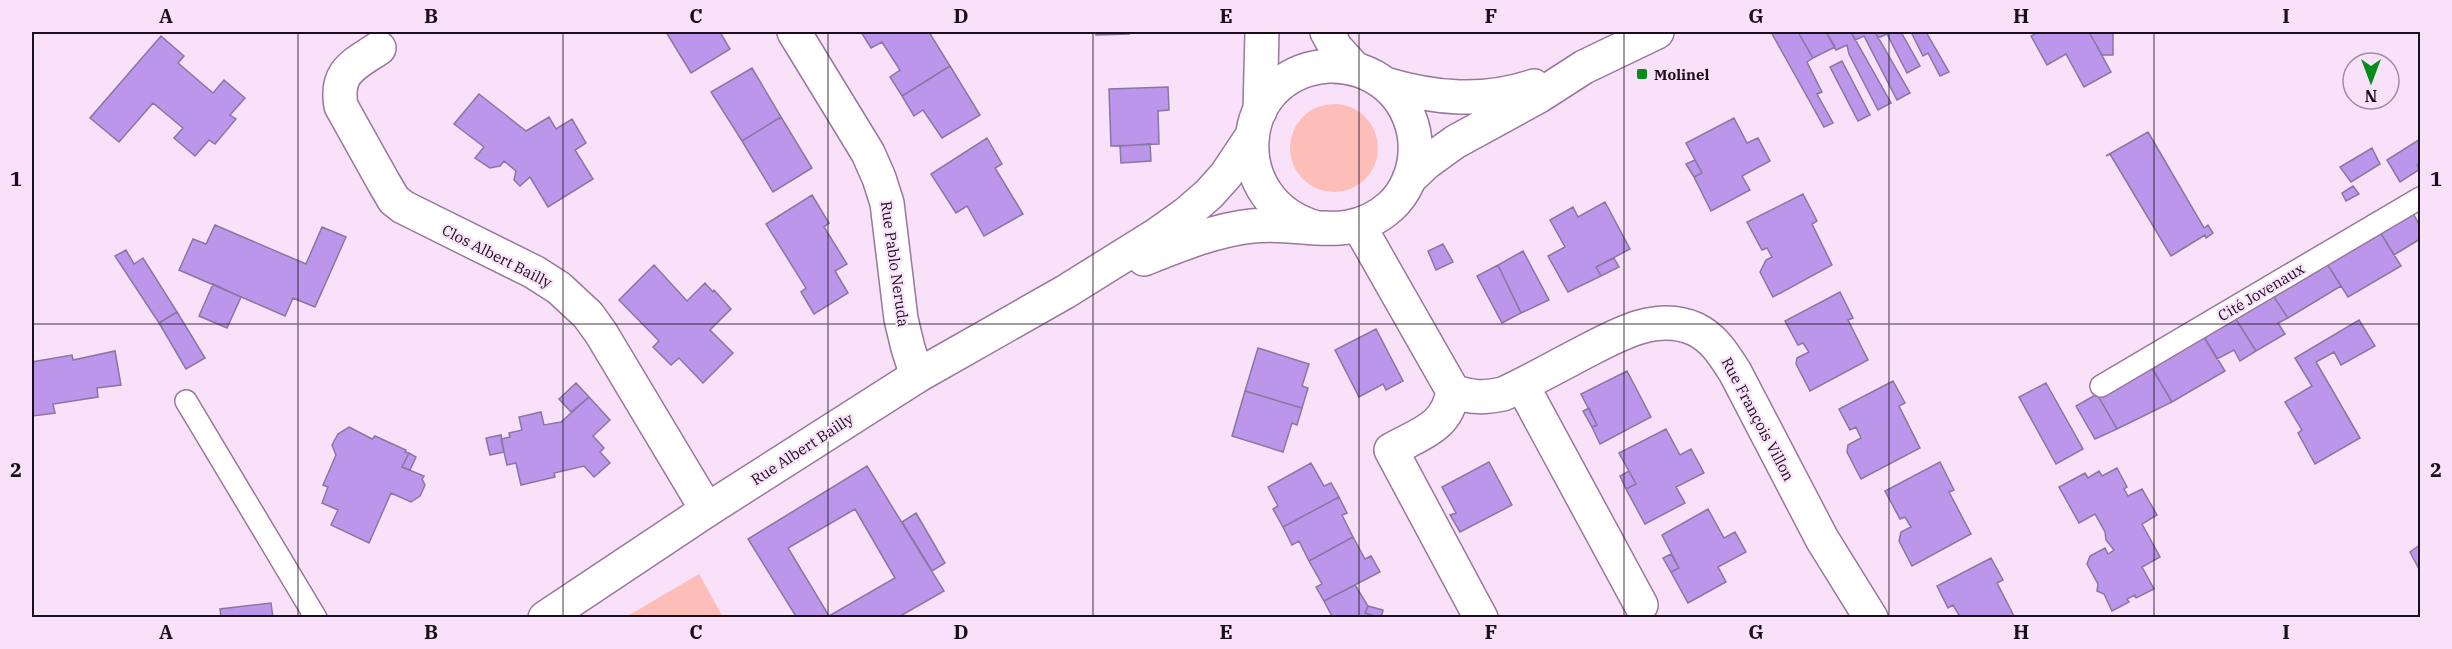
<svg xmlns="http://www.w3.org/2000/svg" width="2452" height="649" font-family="'IBM Plex Serif',serif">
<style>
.green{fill:#fdbeb9}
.building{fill:#bc96eb;stroke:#8976a2;stroke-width:1.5;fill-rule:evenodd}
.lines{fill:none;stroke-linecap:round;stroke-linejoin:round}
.service-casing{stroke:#9a779d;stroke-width:24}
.minor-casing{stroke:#9a779d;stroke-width:36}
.secondary-casing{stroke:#9a779d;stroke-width:36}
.service{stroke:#fff;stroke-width:21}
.minor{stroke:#fff;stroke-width:33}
.secondary{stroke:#fff;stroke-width:33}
.grid{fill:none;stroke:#1b0e1c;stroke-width:1.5;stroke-opacity:0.55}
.poi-dot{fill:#028d1b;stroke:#f9e1fa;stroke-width:2}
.labels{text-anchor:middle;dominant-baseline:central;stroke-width:4.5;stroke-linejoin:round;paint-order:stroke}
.poi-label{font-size:15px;font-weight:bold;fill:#1b0e1c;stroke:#f9e1fa;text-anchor:start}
.street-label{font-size:15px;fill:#1b0e1c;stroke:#f9e1fa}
.neatline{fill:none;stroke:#1b0e1c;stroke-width:2}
.grid-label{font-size:20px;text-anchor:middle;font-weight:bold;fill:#1b0e1c}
</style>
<rect width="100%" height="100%" fill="#f9e1fa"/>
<path class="green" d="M1290 148a44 44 0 1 1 88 0a44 44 0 1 1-88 0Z
M699,574L723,617H626Z"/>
<path class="building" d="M666,32H720L730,49L691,73Z
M861,32H929L950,66L902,96L890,77L900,70L882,42L871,48Z
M1096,32H1129V34L1096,35Z
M1771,32H1798L1813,58L1807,62L1822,92L1817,94L1833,123L1824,127Z
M1798,32H1826L1835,47L1813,58Z
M1826,32H1851L1891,103L1878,110L1849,54L1847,45L1836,50Z
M1851,32H1875L1910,93L1897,100L1864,36L1855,40Z
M1875,32H1901L1920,66L1907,73L1887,34L1878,38Z
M1911,32H1926L1949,72L1940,76L1928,53L1923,56Z
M2039,32H2089L2111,72L2084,87L2066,54L2047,65L2031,36Z
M2089,32H2113V55H2102Z
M161,36L184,56L178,63L213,93L224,80L245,98L230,115L236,119L215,144L209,140L195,156L174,138L183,128L153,103L119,142L90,118Z
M1842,61L1870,115L1858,121L1830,67Z
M950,66L980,115L942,138L923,110L914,116L902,96Z
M752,68L781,117L742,141L711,92Z
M1168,87L1169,110L1158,111L1159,144L1111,146L1109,89Z
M479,94L526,131L549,117L556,129L572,119L586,143L575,150L593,179L548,207L530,177L520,186L514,180L516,171L504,161L500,166L490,168L475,158L484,147L454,124Z
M781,117L812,168L773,192L742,141Z
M1734,118L1747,143L1758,138L1770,161L1742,176L1750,190L1711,211L1694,177L1702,173L1686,143Z
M2148,132L2204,228L2208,225L2213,233L2206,238L2205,235L2171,256L2110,154L2106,156Z
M987,138L1002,164L995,168L1023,214L984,236L967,206L956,213L931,174Z
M2420,139V163L2417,165L2420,169L2400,182L2387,160Z
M1150,144L1151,161L1121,163L1120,146Z
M2372,148L2380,164L2351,182L2340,167Z
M1695,160L1702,173L1694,177L1686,164Z
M2353,186L2359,194L2346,201L2342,193Z
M1803,194L1817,221L1812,224L1832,265L1773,297L1760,272L1766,260L1772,257L1767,248L1762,250L1747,222Z
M812,195L829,223L824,227L847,264L835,271L848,293L814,314L801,292L806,288L766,224Z
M1605,202L1630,249L1596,267L1601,276L1568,292L1548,256L1565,247L1550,220L1573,207L1578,217Z
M2410,208L2420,226V239L2394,255L2377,227Z
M215,225L306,264L322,227L346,237L315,307L293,298L285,316L179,270L193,239L206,244Z
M2377,227L2401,266L2348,297L2324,259Z
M1443,244L1453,262L1436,270L1428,251Z
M126,250L134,264L143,258L177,312L159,323L115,256Z
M1523,251L1549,300L1521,313L1498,265Z
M1614,258L1619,267L1601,276L1596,267Z
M2324,259L2341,286L2288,318L2270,291Z
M654,265L687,301L705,283L713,292L714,290L731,309L710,330L733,353L703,383L679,358L671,365L653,347L659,341L619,300Z
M1498,265L1521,313L1502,323L1477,276Z
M213,284L241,297L227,328L199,316Z
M2270,291L2288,318L2278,323L2285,334L2256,351L2232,313Z
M1840,292L1853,318L1848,320L1868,360L1810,391L1796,364L1797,358L1809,352L1803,343L1798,345L1785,321Z
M177,312L205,358L186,369L159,323Z
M2232,313L2256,351L2240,361L2234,350L2217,359L2201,332Z
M2359,320L2375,346L2341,365L2334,352L2316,362L2360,438L2315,464L2298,433L2302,430L2285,402L2312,386L2295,358Z
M1376,329L1403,381L1386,390L1383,384L1359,397L1335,350Z
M2201,332L2225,371L2172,402L2149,363Z
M1258,348L1309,364L1302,386L1308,388L1302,408L1245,391Z
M115,351L121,385L97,388L98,397L53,404L55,413L33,416L32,362L72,355L73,360Z
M2149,363L2172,402L2117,429L2097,394Z
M1627,371L1651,417L1600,444L1592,427L1597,425L1581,394Z
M1893,381L1905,403L1899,406L1920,448L1861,479L1847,452L1848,445L1861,438L1856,427L1850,430L1839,409Z
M576,383L589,397L571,412L559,399Z
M2046,383L2083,449L2056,464L2019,397Z
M1245,391L1302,408L1297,425L1292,423L1283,452L1232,436Z
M2097,394L2117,429L2095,439L2076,406Z
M589,397L610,420L593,436L604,448L600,452L610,463L594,477L584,466L554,473L555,477L521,485L516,463L507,465L501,439L510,437L509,433L522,430L519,417L541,412L544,425L561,422Z
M1589,408L1597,425L1592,427L1583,411Z
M349,427L372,439L375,436L406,450L405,452L409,453L402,467L424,476L422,479L425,485L420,496L411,502L391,493L369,543L331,525L338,510L322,503L328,487L323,485L336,455L332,445L338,434Z
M1666,429L1680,455L1691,449L1704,473L1676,487L1685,503L1645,524L1626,489L1636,484L1619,453Z
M501,435L504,452L490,455L486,438Z
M409,453L416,457L410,470L402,467Z
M1489,462L1512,505L1460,532L1450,515L1456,513L1442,487Z
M1940,462L1954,490L1949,492L1971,534L1912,566L1899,541L1901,532L1911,527L1905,517L1900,519L1885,491Z
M1311,463L1324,486L1331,483L1339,497L1283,527L1273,509L1278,506L1268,487Z
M867,466L944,591L897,618H797L748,539ZM855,509L895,578L829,616L788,548Z
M2117,468L2127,487L2124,489L2128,496L2142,489L2157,515L2142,524L2160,557L2142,567L2154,589L2136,598L2135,595L2127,599L2129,602L2112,611L2104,594L2097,591L2098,584L2087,564L2090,556L2105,548L2108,554L2114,550L2106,540L2105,532L2095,514L2079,523L2059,487L2085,473L2088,478L2099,471L2102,476Z
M1629,471L1636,484L1626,489L1620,476Z
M1339,497L1347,513L1342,515L1353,537L1309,561L1299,541L1292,545L1283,527Z
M1708,509L1724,538L1735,532L1746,552L1718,567L1726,582L1688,603L1671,572L1679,568L1662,535Z
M916,513L945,563L932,571L902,522Z
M1353,537L1365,559L1371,556L1380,572L1324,601L1316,587L1322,584L1309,561Z
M2420,545V571L2410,552Z
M1671,554L1679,568L1671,572L1663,558Z
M1991,558L2003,580L1997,583L2015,618H1953L1959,615L1953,605L1948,608L1937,586Z
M1355,585L1368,606L1365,613L1378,618H1333L1324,601Z
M271,603L273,618H221L220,609Z
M1368,606L1383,610L1381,618L1365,613Z"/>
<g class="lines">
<g class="service-casing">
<path id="service" d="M2101,386L2420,198
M186,401L316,618"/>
</g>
<g class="minor-casing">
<path id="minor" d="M794,32L868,153L879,178L887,203L901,319L908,348L917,376
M379,48C354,65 335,71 341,106L384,183L394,200L403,207L534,272L559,288L588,315L601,333L707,510
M1359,226L1453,391
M1522,385L1641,605
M1481,618L1391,450C1421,433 1447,428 1453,391C1471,398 1484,398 1503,394C1527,383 1550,370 1573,358C1609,340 1653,310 1695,329C1714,338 1724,355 1735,372L1822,539L1871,618"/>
</g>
<g class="secondary-casing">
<path id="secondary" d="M1327,32L1336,48L1355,69
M1385,84C1436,99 1483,103 1534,86
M1260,111L1262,32
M1409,179L1426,163L1455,142L1539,96L1584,67L1657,32
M1144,259C1179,245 1215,230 1252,226C1303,220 1348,245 1391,206C1405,193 1414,173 1415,154C1417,128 1406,102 1387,86C1371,72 1349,65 1328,66C1233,73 1224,203 1317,228
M545,618L707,510L917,376L1065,292L1158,234L1186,214L1209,194L1226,175L1252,136"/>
</g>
<use href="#service" class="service"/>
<use href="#minor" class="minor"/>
<use href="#secondary" class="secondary"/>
</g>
<path class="grid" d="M298,32V618M563,32V618M828,32V618M1093,32V618M1359,32V618M1624,32V618M1889,32V618M2154,32V618M32,324H2420"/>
<rect class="poi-dot" x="1636" y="68" width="12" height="12" rx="3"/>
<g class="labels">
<g class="poi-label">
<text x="1654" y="74">Molinel</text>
</g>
<g class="street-label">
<text transform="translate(497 256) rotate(27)">Clos Albert Bailly</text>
<text transform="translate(895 264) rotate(82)">Rue Pablo Neruda</text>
<text transform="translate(2261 292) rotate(-31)">Cité Jovenaux</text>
<text transform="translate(1758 419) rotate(62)">Rue François Villon</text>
<text transform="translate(802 449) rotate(-33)">Rue Albert Bailly</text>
</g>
</g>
<rect width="2452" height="649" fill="none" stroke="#f9e1fa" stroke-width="66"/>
<g transform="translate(2371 81) rotate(180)"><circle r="28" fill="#f9e1fa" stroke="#a08da1" stroke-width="1.5"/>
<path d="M0-4.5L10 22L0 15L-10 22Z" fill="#028d1b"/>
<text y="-9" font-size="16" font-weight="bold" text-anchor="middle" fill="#1b0e1c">N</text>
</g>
<rect x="33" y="33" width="2386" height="583" class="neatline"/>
<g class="grid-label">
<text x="166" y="23">A</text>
<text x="431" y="23">B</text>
<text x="696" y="23">C</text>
<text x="961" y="23">D</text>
<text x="1226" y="23">E</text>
<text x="1491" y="23">F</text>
<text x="1756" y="23">G</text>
<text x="2021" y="23">H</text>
<text x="2286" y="23">I</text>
<text x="16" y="186">1</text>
<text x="2436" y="186">1</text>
<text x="16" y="477">2</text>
<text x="2436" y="477">2</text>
<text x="166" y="639">A</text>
<text x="431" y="639">B</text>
<text x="696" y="639">C</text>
<text x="961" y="639">D</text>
<text x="1226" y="639">E</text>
<text x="1491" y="639">F</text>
<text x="1756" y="639">G</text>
<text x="2021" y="639">H</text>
<text x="2286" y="639">I</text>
</g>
</svg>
